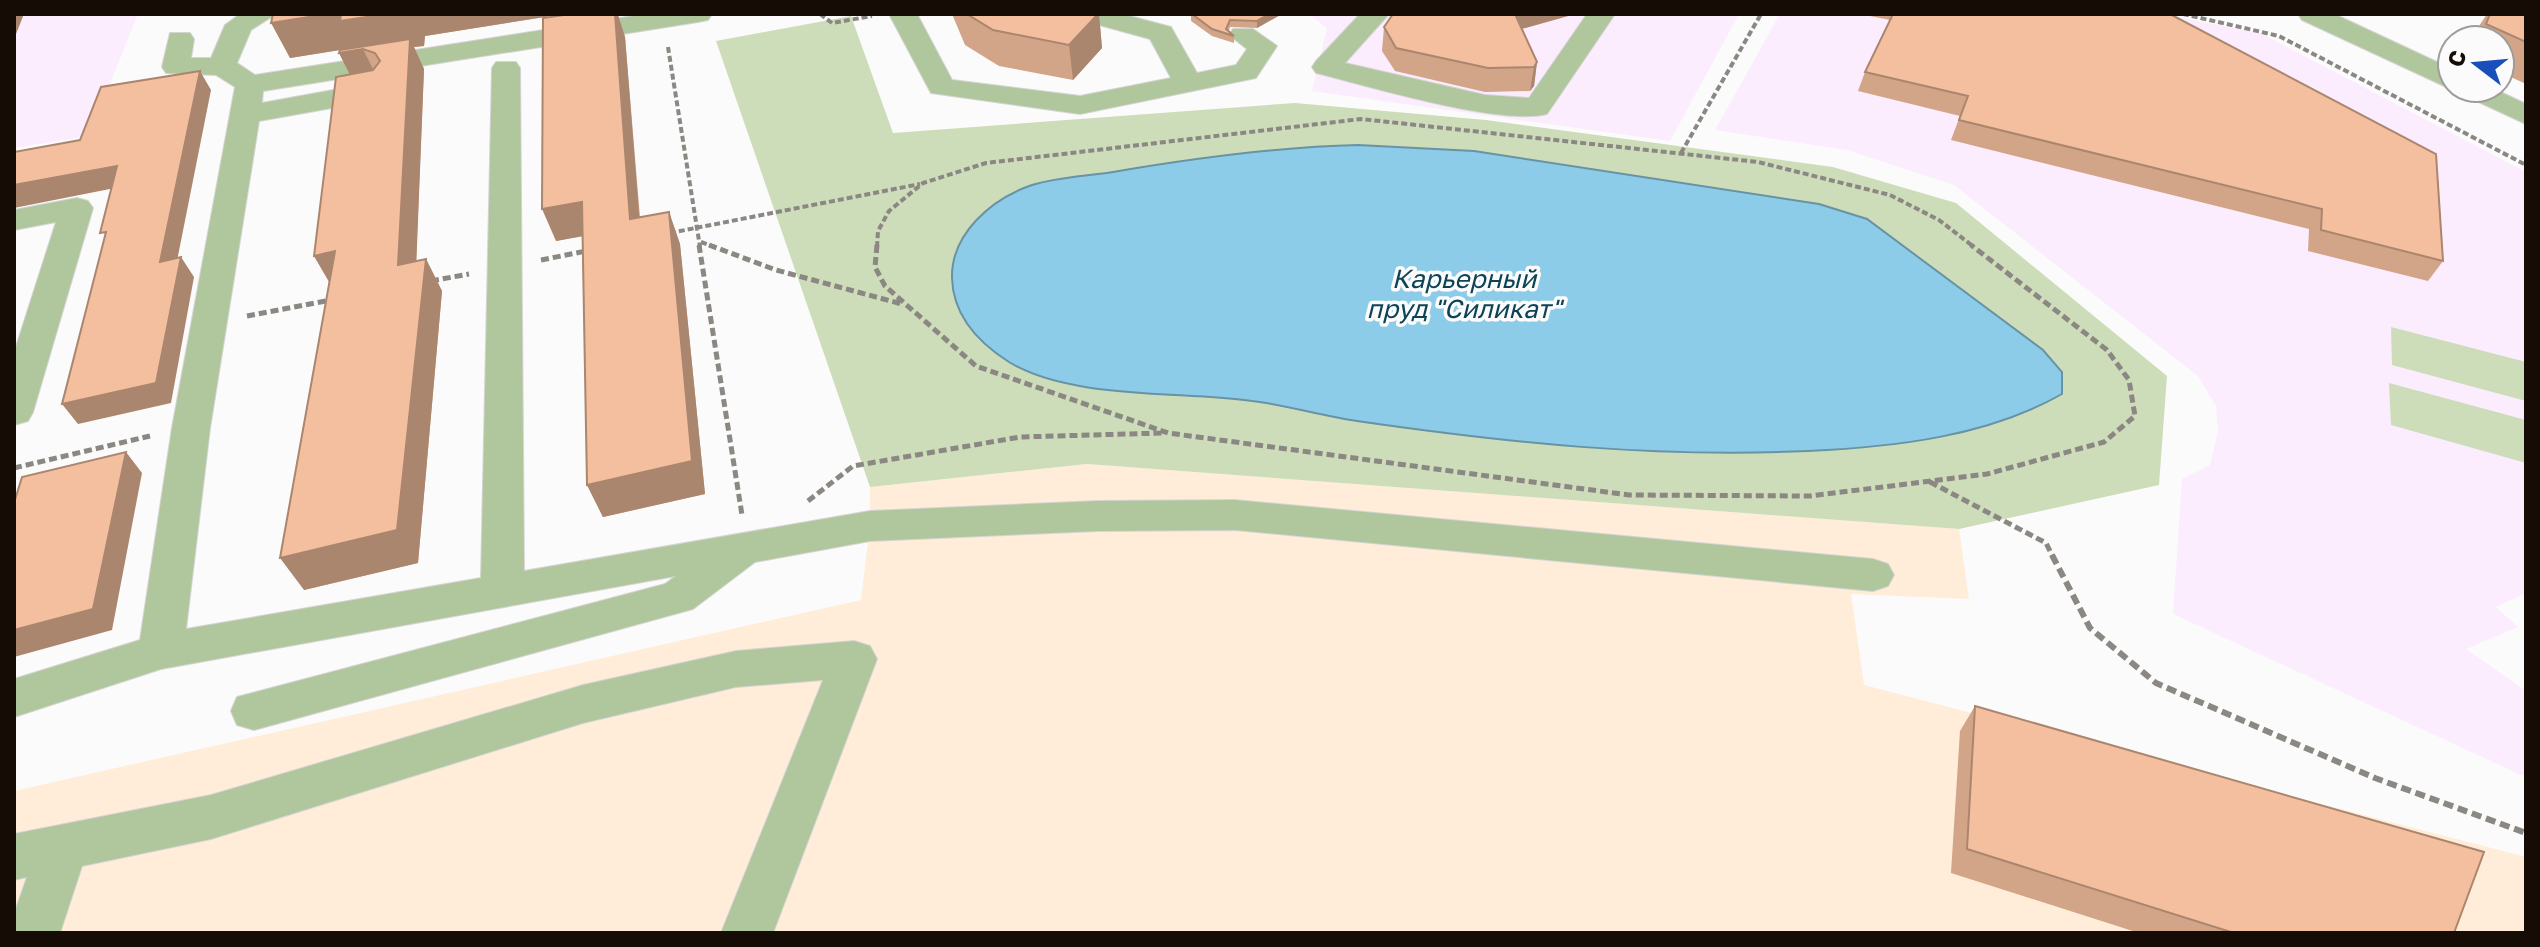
<svg xmlns="http://www.w3.org/2000/svg" width="2540" height="947" font-family="'Golos Text',sans-serif">
<style>
.built{fill:#ffedd9}
.education{fill:#fbecfe}
.green{fill:#ceddb9}
.water{fill:#8ccce8;stroke:#6893a4;stroke-width:2}
.lines{fill:none;stroke-linecap:round;stroke-linejoin:round}
.minor-casing{stroke:#d6d5d4;stroke-width:2}
.path-far2{stroke:#8b8783;stroke-width:4;stroke-dasharray:6 3;stroke-linecap:butt}
.path-far1{stroke:#8b8783;stroke-width:5;stroke-dasharray:8 4;stroke-linecap:butt}
.path{stroke:#8b8783;stroke-width:6;stroke-dasharray:10 5;stroke-linecap:butt}
.minor{fill:#b0c79e;fill-rule:evenodd}
.wall{fill:#d2a488}
.shaded-wall{fill:#ab866f}
.building{fill:#f4bf9e;stroke:#ab866f;stroke-width:2}
.labels{text-anchor:middle;dominant-baseline:central;stroke-width:7;stroke-linejoin:round;paint-order:stroke}
.water-label{font-size:26px;font-style:italic;fill:#0c4357;stroke:#fbfbfb}
</style>
<rect width="100%" height="100%" fill="#fbfbfb"/>
<path class="built" d="M1087,464L1959,529L1969,599L1851,594L1864,685L2526,857V933H14V791L861,600L870,526V487Z"/>
<path class="education" d="M14,14H138L89,136L14,148Z
M1309,14H1739L1670,141L1312,91L1327,28Z
M1780,14H2164L2262,34L2526,172V593L2496,607L2518,627L2466,649L2526,691V773L2521,775L2173,614L2182,479L2210,465L2218,431L2216,406L2198,376L1954,185L1847,150L1715,130Z"/>
<path class="green" d="M851,16L893,133L1295,103L1486,120L1833,167L1956,203L2167,376L2159,485L1959,529L1087,464L870,487L716,41Z
M2391,327L2526,362V401L2392,365Z
M2389,383L2526,420V463L2391,425Z"/>
<path class="water" d="M1358,145L1474,151L1819,204L1867,219L2043,350L2062,372V394C1986,437 1894,447 1808,451C1653,458 1509,443 1357,421C1321,416 1287,405 1252,401C1181,391 1071,400 1009,362C979,343 953,316 952,278C951,234 991,199 1032,185C1057,177 1087,176 1113,172C1195,158 1275,147 1358,145Z"/>
<g class="lines">
<g class="minor-casing">
<path id="minor" d="M240,14H276L251,30L237,63L255,75L646,14H712L708,20L698,22L263,91L262,103L377,82L387,85L392,91L387,97L377,100L259,121L210,428L186,629L481,578L492,68L496,62H516L520,68L524,571L870,511L1098,501L1235,500L1873,559L1888,564L1894,575L1888,586L1873,591L1235,530L1098,531L870,541L755,562L693,609L254,730L237,725L231,711L237,697L665,584L676,576L161,669L14,717V679L140,640L172,428L235,87L216,75L166,73L162,67L170,33H190L194,39L191,58H211L225,25Z
M889,14H917L952,80L1080,96L1171,78L1150,39L1081,20L1077,14H1122L1171,27L1197,73L1236,65L1247,49L1229,35L1233,29H1253L1277,46L1256,78L1080,114L931,93Z
M1360,14H1389L1345,63L1485,95L1529,98L1587,14H1615L1547,114C1500,126 1368,86 1316,73L1312,67L1316,61Z
M2298,14H2334L2452,69V88H2492L2526,104V124L2302,20Z
M77,198L88,201L93,208L33,412L28,421L14,425V353L56,222L14,230V210Z
M854,641L870,646L877,659L773,933H721L823,680L736,687L583,723L211,839L82,866L60,933H14V914L27,877L14,880V834L211,795L583,685L736,651Z"/>
</g>
<path class="path-far2" d="M820,14L832,23L872,16
M2183,14L2279,36L2526,165
M668,47L700,247
M1681,153L1761,14
M670,233L920,184
M701,242L715,247
M877,247L878,231L889,211L923,183L986,163L1361,119L1758,162L1890,195L1939,220L1974,247"/>
<path class="path-far1" d="M699,245L742,515
M709,245L776,270L902,304
M877,245L875,267L885,286L976,366L1168,433L1629,495L1810,496L1987,474L2104,442L2135,416L2129,380L2107,350L1971,245
M541,260L586,251
M431,281L469,274
M247,316L331,300
M14,468L150,436
M1930,482L2046,543L2053,557
M808,501L853,466L1020,437L1163,433"/>
<path class="path" d="M2052,555L2090,628L2156,683L2375,778L2526,833"/>
<use href="#minor" class="minor"/>
</g>
<path class="wall" d="M273,14H623L618,15L625,37L640,217L669,212L680,244L705,494L603,517L587,485L582,236L556,241L551,16L425,36L424,46L414,47L424,69L416,261L426,259L442,291L418,563L304,590L329,282L314,256L350,74L339,53V50L290,58Z
M952,14H1099L1102,48L1073,80L999,66L965,45Z
M1282,14L1257,28L1230,27L1229,31L1234,36V43L1212,36L1191,21V15Z
M1393,14H1568V16L1522,29L1537,62L1534,86L1530,91L1485,92L1395,71L1382,51L1384,27Z
M1870,14H2170L2443,261L2428,281L2308,251L2309,229L1951,140L1960,116L1858,91L1865,72L1890,20L1870,16Z
M2487,14H2526V84L2500,72V40H2472L2477,29Z
M1975,706L2454,933H2139L1951,873L1960,731Z"/>
<path class="shaded-wall" d="M14,14H24L14,39Z
M328,14H623L618,15L625,37L642,251L551,16L425,36L424,46L414,47L424,69L415,297L398,265L409,48L363,49L378,79L354,83L339,53L353,48L290,58L271,23Z
M1098,14H1099L1102,48L1073,80L1069,45Z
M1270,14H1282L1257,28V21Z
M1512,14H1568V16L1510,32Z
M1537,62L1534,86L1530,91L1534,67Z
M200,71L211,90L173,281L160,262Z
M117,166L130,185L14,208V185Z
M582,202L595,234L556,241L542,209Z
M669,212L680,244L705,494L603,517L587,485Z
M335,251L333,288L314,256Z
M181,257L194,277L171,403L78,424L62,404Z
M426,259L442,291L418,563L304,590L280,558Z
M126,452L142,473L112,630L14,657V630Z"/>
<path class="building" d="M273,14H328L271,23Z
M341,14H386L340,21Z
M571,14H615L630,219L669,212L692,461L587,485L582,202L542,209L543,18Z
M967,14H1098L1069,45L993,30Z
M1192,14H1270L1257,21L1230,20L1226,29L1234,36L1212,29Z
M1393,14H1515L1537,62L1534,67L1488,68L1396,48L1384,27Z
M1893,14H2170L2436,154L2443,261L2321,230L2322,209L1959,120L1968,96L1865,72Z
M2490,14H2526V42L2486,24Z
M410,39L398,265L426,259L397,530L280,558L335,251L314,256L336,77L373,70L380,61L375,53L363,49L339,53L340,50Z
M200,71L160,262L181,257L156,383L62,404L106,232L100,233L117,166L14,185V152L80,140L101,87Z
M126,452L93,609L14,630V503L22,477Z
M1975,706L2484,852L2454,933H2234L1967,849Z"/>
<g class="labels">
<g class="water-label">
<text x="1464" y="278">Карьерный<tspan x="1464" dy="30">пруд "Силикат"</tspan></text>
</g>
</g>
<rect width="2540" height="947" fill="none" stroke="#150d05" stroke-width="32"/>
<g transform="translate(2476 64) rotate(286)"><circle r="38" fill="#fbfbfb" stroke="#9f9c99" stroke-width="2"/>
<path d="M0-6L14 30L0 20L-14 30Z" fill="#184fbb"/>
<text y="-12" font-size="22" font-weight="bold" text-anchor="middle" fill="#150d05">С</text>
</g>
</svg>
